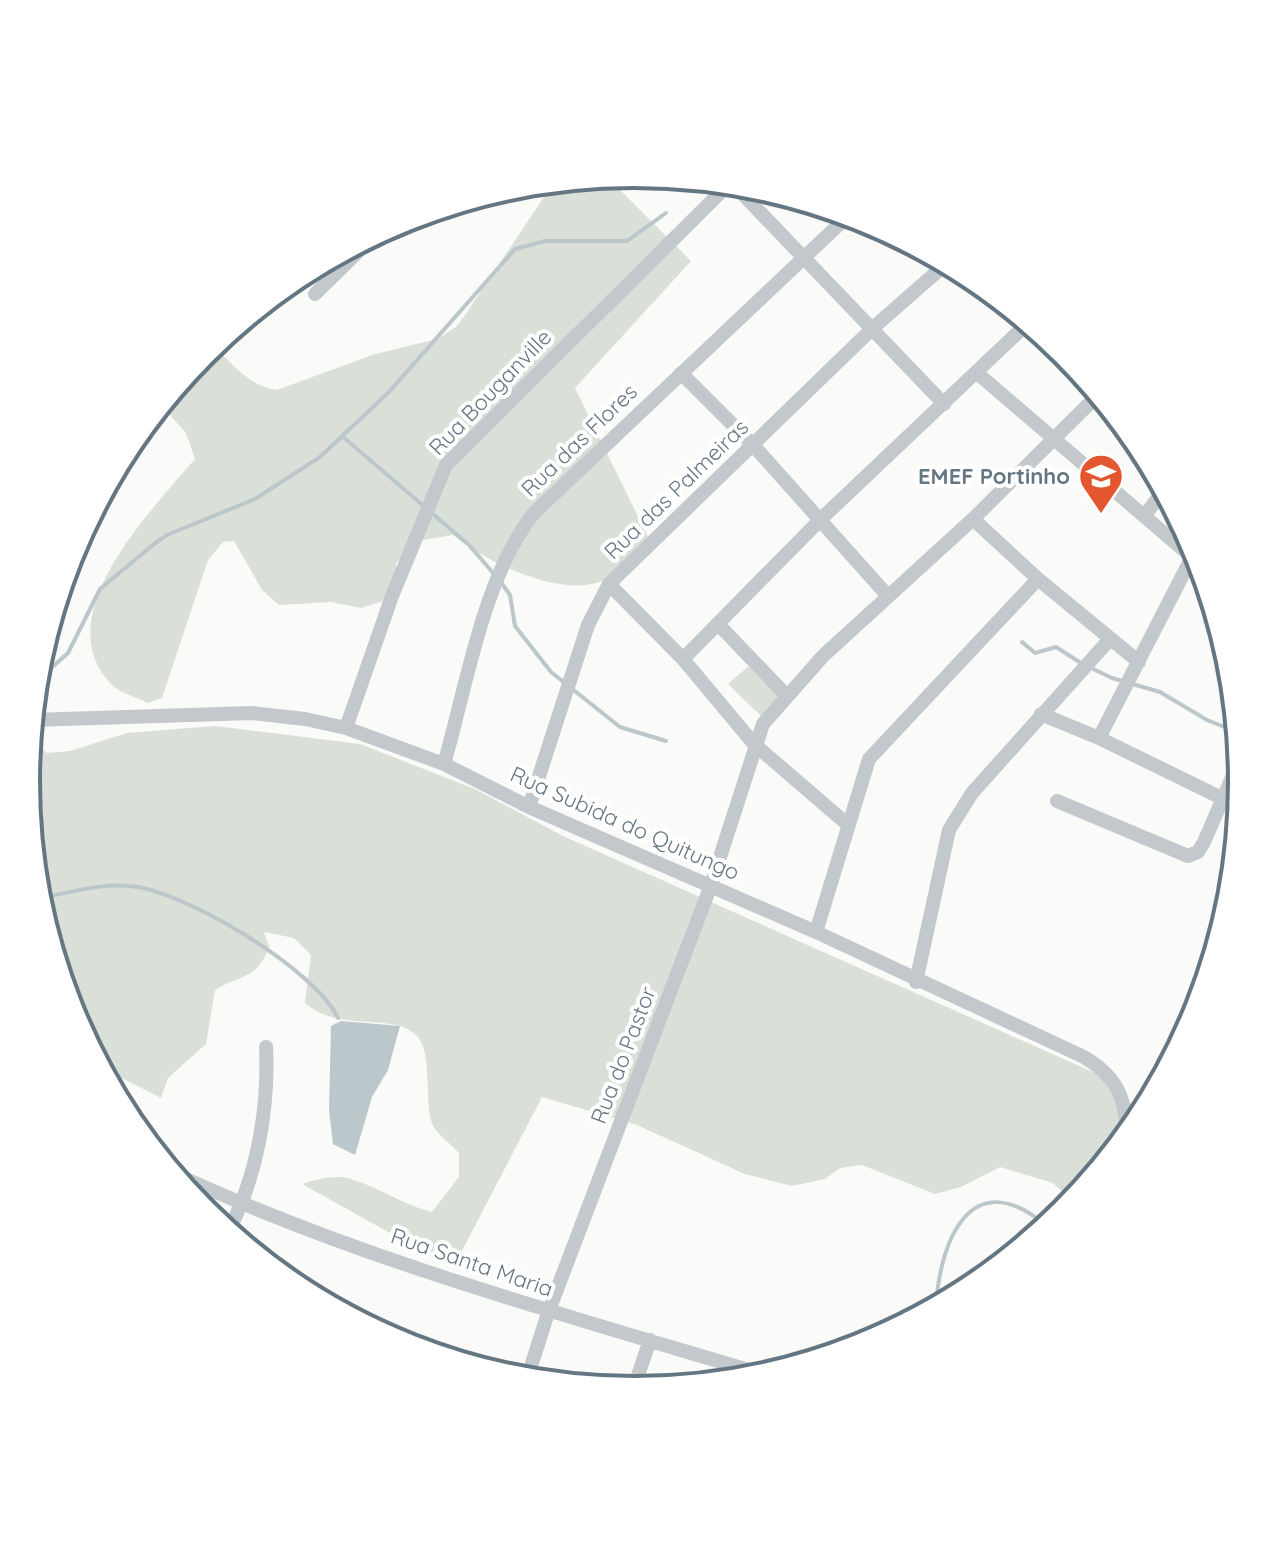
<svg xmlns="http://www.w3.org/2000/svg" width="1268" height="1564" font-family="Quicksand,sans-serif">
<style>
.green{fill:#dadfd7}
.water{fill:#bbc7cb}
.lines{fill:none;stroke-linecap:round;stroke-linejoin:round}
.stream{stroke:#bbc7cb;stroke-width:4}
.minor{stroke:#c3c8cc;stroke-width:14}
.labels{text-anchor:middle;dominant-baseline:central;stroke-width:8;stroke-linejoin:round;paint-order:stroke}
.street-label{font-size:22px;fill:#657683;stroke:#fff}
.poi-label{font-size:22px;font-weight:bold;fill:#657683;stroke:#fff;text-anchor:end}
.rim{fill:none;stroke:#657683;stroke-width:4}
</style>
<rect width="100%" height="100%" fill="#fafaf8"/>
<path class="green" d="M601,177L609,179L691,261L575,388L651,543C637,554 619,575 602,581C560,598 485,562 453,535L416,541L396,563V597L361,608L331,602L279,605L262,590L234,541L223,542L208,560L162,698L148,703C137,697 119,693 111,684C46,616 151,511 195,459L186,433L161,405L204,352L213,345C233,364 248,386 277,390L372,355L437,339L456,327L465,315L554,182Z
M749,666L783,699L763,718L728,684Z
M215,726L360,744L475,789L563,836L1122,1085L1123,1140L1073,1201L1053,1183L1000,1167L961,1187L935,1194L862,1165L840,1168L825,1179L792,1186L745,1174L637,1125L542,1097L453,1268L302,1184C316,1180 332,1175 347,1178C376,1185 402,1205 432,1212L459,1177V1153C452,1145 438,1135 433,1126C423,1103 434,1052 416,1035C393,1012 339,1033 305,1003L311,955L294,938L264,932L269,947C257,980 241,974 215,990L206,1044L168,1078L161,1098L100,1067L72,1014L38,900L26,782L31,732L32,742L47,753L70,751L127,733Z"/>
<path class="water" d="M341,1021L400,1026L388,1070L372,1097L355,1155L333,1144L329,1110L331,1026Z"/>
<g class="lines">
<path class="stream" d="M342,436L469,545L494,574
M500,581L510,595L515,626L551,672L620,727L666,741
M1022,642L1035,653L1056,647L1081,663
M1089,667L1112,678L1160,692L1207,720L1237,732
M36,676L49,670L68,653L100,589L154,544L167,535L255,499L320,457L389,392L515,249L545,241H627L666,213
M37,898C68,894 97,883 129,886C182,889 315,969 338,1018
M936,1307C940,1238 972,1163 1047,1226"/>
<path class="minor" d="M733,184L944,404
M315,294L377,233
M681,373L753,445L887,595
M977,373L1200,564
M1145,515L1164,490
M973,519L1038,579L1139,662
M609,584L683,659L754,744L847,824
M718,624L787,696
M683,659L821,519L1028,323
M1041,714L1099,738L1240,807
M32,720L252,713L305,719L346,728L444,764L529,807L816,932L1084,1057C1116,1076 1126,1097 1127,1134
M346,728L392,596L446,465L730,183
M1099,738L1191,559
M444,764C467,685 483,577 534,513L849,215
M1057,801L1188,856L1198,852L1204,842L1240,759
M529,807L588,625L609,584L874,327L947,263
M816,932L869,759L1038,579
M916,982L949,830L972,793L1110,639
M171,1172C361,1260 565,1315 765,1375
M228,1232C257,1177 269,1109 266,1047
M527,1379L548,1313L711,885L763,724L823,656L973,519L1099,394
M633,1390L650,1340"/>
</g>
<defs>
<g id="school-pin" transform="scale(2.3)"><path d="M0 17L-7.5 6A9.5 9.5 0 1 1 7.5 6Z" fill="#e4572e" stroke="#fff"/><path d="M0-5L7-2L0 1L-7-2ZM-4 1L0 2.5L4 1V4Q0 6-4 4Z" fill="#fff"/></g>
</defs>
<g fill-rule="evenodd">
<use href="#school-pin" x="1101" y="476"/>
</g>
<g class="labels">
<g class="street-label">
<text transform="translate(490 392) rotate(-46)">Rua Bouganville</text>
<text transform="translate(579 440) rotate(-44)">Rua das Flores</text>
<text transform="translate(676 489) rotate(-44)">Rua das Palmeiras</text>
<text transform="translate(625 823) rotate(24)">Rua Subida do Quitungo</text>
<text transform="translate(623 1055) rotate(-69)">Rua do Pastor</text>
<text transform="translate(472 1262) rotate(19)">Rua Santa Maria</text>
</g>
<g class="poi-label">
<text x="1070" y="476">EMEF Portinho</text>
</g>
</g>
<path d="M0 0H1268V1564H0ZM40 782a594 594 0 1 1 1188 0a594 594 0 1 1-1188 0Z" fill="#fff" fill-rule="evenodd"/>
<path class="rim" d="M40 782a594 594 0 1 1 1188 0a594 594 0 1 1-1188 0Z"/>
</svg>
